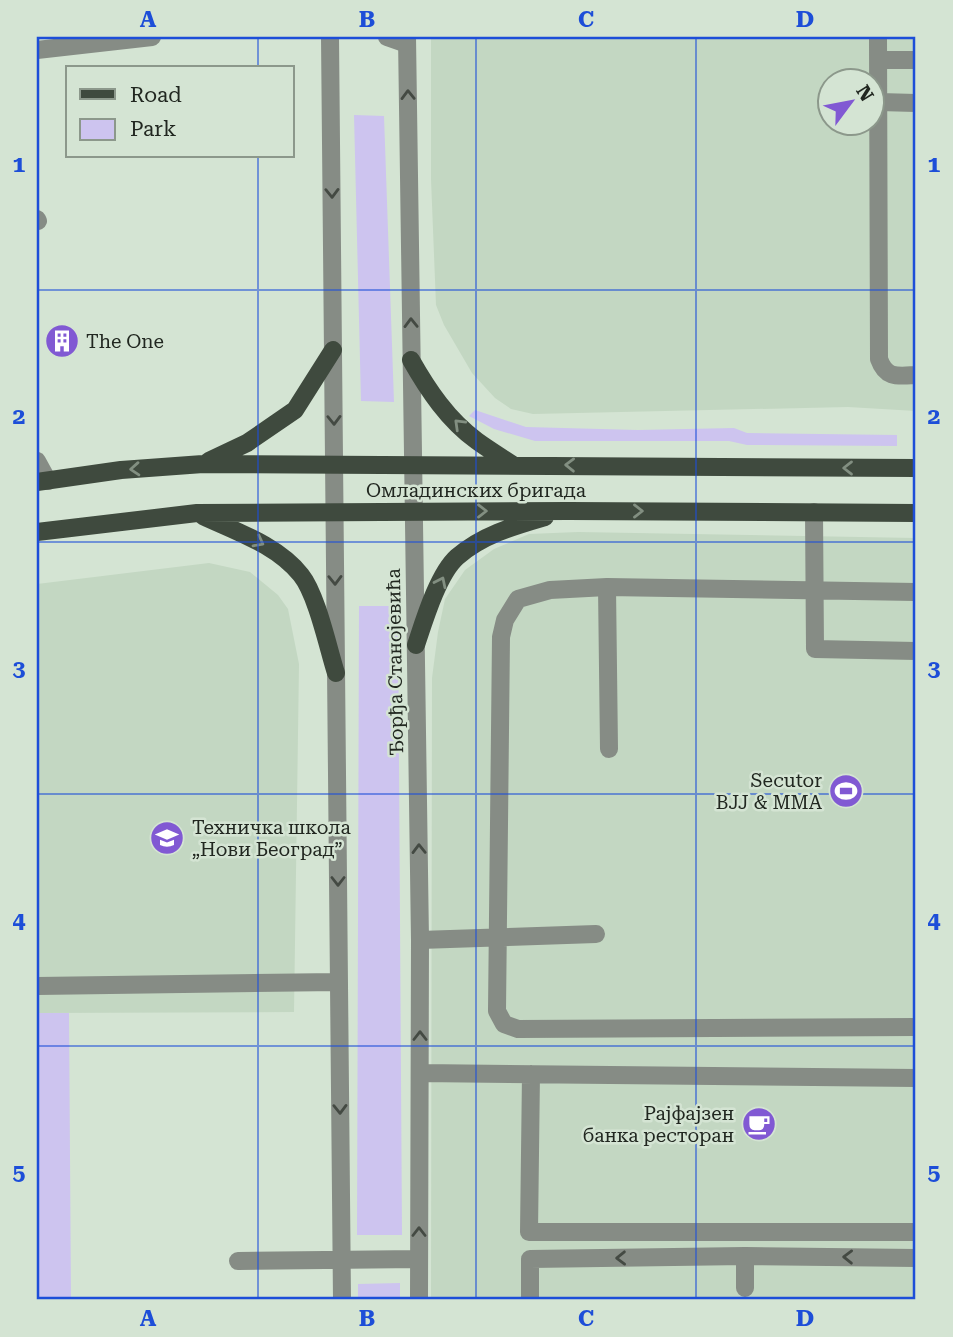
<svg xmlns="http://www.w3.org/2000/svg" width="953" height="1337" font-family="'Roboto Serif',serif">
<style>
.built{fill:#c3d7c2;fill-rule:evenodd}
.green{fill:#cdc4ef}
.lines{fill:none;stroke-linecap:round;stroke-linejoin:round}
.minor{stroke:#868c85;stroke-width:18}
.major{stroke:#3f4a3e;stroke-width:18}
.oneway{stroke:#444a43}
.oneway2{stroke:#828f81}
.grid{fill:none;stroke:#1d4ed8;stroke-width:2;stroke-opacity:0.55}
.labels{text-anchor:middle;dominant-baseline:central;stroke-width:5;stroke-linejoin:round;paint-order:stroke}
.poi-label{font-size:19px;fill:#212720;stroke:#d4e4d3;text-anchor:start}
.street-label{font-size:19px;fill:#212720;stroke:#d4e4d3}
.neatline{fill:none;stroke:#1d4ed8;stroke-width:2.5}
.grid-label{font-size:23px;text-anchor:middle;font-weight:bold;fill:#1d4ed8}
</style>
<rect width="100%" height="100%" fill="#d4e4d3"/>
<path class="built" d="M431,37H916V411L848,407L533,414L511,409L495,398L472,373L444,325L436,305L431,179ZM830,80H872V122H830Z
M578,532L916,538V1300H431L432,678L438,632L445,599L465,570L494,549L529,534Z
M209,563L250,572L278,595L288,609L299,664L294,1012L37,1013V584Z"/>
<path class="green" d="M354,115L384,116L394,402L361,401Z
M475,410L526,427L638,430L734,428L747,433L897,435V446L747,445L729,441H535L494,429L469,416Z
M359,606H398L402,1235H357Z
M37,1013H69L71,1300H37Z
M400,1283V1300H358V1284Z"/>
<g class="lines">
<path class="minor" d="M330,37L342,1300
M387,37L407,44
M407,37L420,940L419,1300
M878,37L879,359C886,379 898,376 916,375
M37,50L152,37
M879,60H916
M879,102L916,103
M37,219L38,221
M37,461L48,481
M814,512L815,649L916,651
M607,587L609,749
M916,592L607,587L550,590L518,599L505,620L501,637L497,1011L504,1024L518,1029L916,1027
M420,940L596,934
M37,986L338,982
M420,1073L916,1078
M531,1074L529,1232H916
M745,1256V1288
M238,1261L419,1259
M530,1300V1259L745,1256L916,1258"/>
<path class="major" d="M411,360C428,390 448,420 477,441C488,449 501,457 513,465
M209,461L247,443L295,410L333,350
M37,482L121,470L203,464L916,468
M203,516C237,532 277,545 301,575C317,595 328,648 336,673
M37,532L197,513L569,511L916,513
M416,645C424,621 438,574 457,557C482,535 514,526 545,517"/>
</g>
<defs><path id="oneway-chevron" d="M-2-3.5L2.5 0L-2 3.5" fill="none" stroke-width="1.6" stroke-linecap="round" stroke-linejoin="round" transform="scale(1.75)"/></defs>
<g class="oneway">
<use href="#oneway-chevron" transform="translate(408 95) rotate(-91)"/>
<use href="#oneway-chevron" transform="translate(332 193) rotate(89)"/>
<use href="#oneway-chevron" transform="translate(411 323) rotate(-91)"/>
<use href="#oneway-chevron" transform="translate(334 420) rotate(89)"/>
<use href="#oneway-chevron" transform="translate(335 580) rotate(89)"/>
<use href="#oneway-chevron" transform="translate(419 849) rotate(-91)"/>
<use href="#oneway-chevron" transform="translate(338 881) rotate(90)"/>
<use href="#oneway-chevron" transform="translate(420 1036) rotate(-90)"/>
<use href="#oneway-chevron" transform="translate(340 1109) rotate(89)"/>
<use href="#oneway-chevron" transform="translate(419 1232) rotate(-90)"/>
<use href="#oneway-chevron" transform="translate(848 1257) rotate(-179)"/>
<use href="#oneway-chevron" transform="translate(621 1258) rotate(179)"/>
</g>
<g class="oneway2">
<use href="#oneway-chevron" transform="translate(459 424) rotate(-136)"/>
<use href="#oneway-chevron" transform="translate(570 465) rotate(-179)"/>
<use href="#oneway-chevron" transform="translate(848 468) rotate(180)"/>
<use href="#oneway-chevron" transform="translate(135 469) rotate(176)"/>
<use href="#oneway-chevron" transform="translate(482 511)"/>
<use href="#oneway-chevron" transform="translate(638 511)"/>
<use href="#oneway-chevron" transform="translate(259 542) rotate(28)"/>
<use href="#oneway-chevron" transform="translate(441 582) rotate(-64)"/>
</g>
<path class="grid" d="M258,37V68M476,37V1300M696,37V1300M258,156V1300M37,290H916M37,542H916M37,794H916M37,1046H916"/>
<defs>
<g id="building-disc" transform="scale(1.75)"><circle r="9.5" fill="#8159d3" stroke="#d4e4d3"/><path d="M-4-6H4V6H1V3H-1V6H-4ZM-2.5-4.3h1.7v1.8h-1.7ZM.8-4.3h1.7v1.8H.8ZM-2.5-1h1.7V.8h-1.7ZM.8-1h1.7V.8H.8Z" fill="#fff"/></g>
<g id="stadium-disc" transform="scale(1.75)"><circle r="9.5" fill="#8159d3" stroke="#d4e4d3"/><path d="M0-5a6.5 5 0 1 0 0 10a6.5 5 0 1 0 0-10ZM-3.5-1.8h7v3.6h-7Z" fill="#fff"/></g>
<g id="school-disc" transform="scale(1.75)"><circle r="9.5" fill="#8159d3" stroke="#d4e4d3"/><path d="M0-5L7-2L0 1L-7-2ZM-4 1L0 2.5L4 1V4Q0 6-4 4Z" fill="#fff"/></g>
<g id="cafe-disc" transform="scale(1.75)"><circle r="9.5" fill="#8159d3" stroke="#d4e4d3"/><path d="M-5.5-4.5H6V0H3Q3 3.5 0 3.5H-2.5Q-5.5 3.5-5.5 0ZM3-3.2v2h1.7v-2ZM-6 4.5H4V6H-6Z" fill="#fff"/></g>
</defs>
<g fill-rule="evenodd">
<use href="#building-disc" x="62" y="341"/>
<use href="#stadium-disc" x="846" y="791"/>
<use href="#school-disc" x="167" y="838"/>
<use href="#cafe-disc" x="759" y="1124"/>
</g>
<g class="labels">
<g class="poi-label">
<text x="86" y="341">The One</text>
<text x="822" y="780" text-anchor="end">Secutor<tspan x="822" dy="22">BJJ &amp; MMA</tspan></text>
<text x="192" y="827">Техничка школа<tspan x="192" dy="22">„Нови Београд”</tspan></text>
<text x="734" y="1113" text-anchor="end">Рајфајзен<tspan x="734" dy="22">банка ресторан</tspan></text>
</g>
<g class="street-label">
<text x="476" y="490">Омладинских бригада</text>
<text transform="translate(395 662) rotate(-91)">Ђорђа Станојевића</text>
</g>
</g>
<rect width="953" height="1337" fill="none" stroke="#d4e4d3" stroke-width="77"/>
<rect x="66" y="66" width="228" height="91" fill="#d4e4d3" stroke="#8c988b" stroke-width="2"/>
<rect x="80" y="89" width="35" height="10" fill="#3f4a3e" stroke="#8c988b" stroke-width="2"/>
<text x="130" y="102" font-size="21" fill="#212720">Road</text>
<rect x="80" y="119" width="35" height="21" fill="#cdc4ef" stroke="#8c988b" stroke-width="2"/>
<text x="130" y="136" font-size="21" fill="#212720">Park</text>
<g transform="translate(851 102) rotate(58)"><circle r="33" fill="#d4e4d3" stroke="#8c988b" stroke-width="2"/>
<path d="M0-5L12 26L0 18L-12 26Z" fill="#8159d3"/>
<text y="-10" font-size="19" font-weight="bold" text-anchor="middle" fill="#212720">N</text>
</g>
<rect x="38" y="38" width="876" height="1260" class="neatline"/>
<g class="grid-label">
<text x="148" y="27">A</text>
<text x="367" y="27">B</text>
<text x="586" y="27">C</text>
<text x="805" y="27">D</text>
<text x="19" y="172">1</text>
<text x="934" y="172">1</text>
<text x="19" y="424">2</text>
<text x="934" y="424">2</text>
<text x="19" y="676">3</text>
<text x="934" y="676">3</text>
<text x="19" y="928">4</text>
<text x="934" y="928">4</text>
<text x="19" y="1180">5</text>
<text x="934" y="1180">5</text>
<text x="148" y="1326">A</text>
<text x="367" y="1326">B</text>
<text x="586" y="1326">C</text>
<text x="805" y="1326">D</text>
</g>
</svg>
